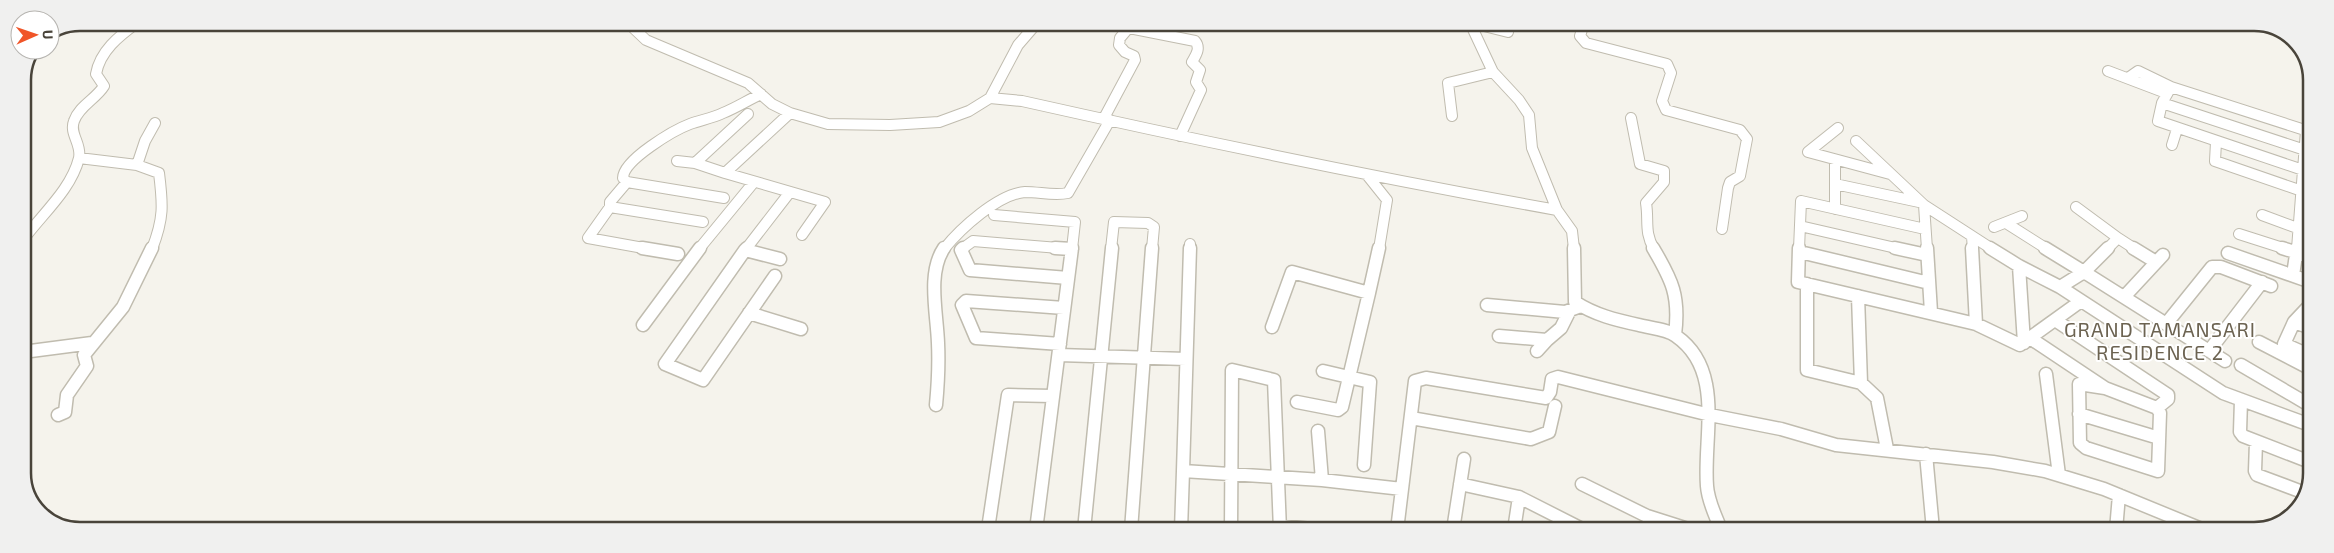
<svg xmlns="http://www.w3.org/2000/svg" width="2334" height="553" font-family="'Exo 2',sans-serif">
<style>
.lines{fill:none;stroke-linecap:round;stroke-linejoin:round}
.minor-far1-casing{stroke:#c0bcaf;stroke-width:12}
.minor-casing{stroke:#c0bcaf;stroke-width:15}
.minor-far1{stroke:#fff;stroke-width:10}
.minor{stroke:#fff;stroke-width:12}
.labels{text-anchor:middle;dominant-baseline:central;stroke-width:4;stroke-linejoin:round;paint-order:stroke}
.neighbourhood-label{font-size:20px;letter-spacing:1px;fill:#6c6351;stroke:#fff}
.rim{fill:none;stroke:#49443a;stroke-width:2.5}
</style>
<rect width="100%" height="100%" fill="#f5f3ec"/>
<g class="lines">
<g class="minor-far1-casing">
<path id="minor-far1" d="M628,23L646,40L748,83L772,104L790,113L828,124L890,125L939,122L969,111L990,98L1022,101C1200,141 1378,178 1557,210
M1104,23L1195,41C1201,48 1196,55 1192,62L1200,70L1196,82L1201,90L1180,136
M1470,23L1493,72L1519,100L1529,115L1532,148L1557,210L1572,231L1574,249
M1472,23L1508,32
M1584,23L1580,36L1586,43L1667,64L1671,73L1662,101L1666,110L1740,130L1747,139L1740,176L1730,182L1728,188L1722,229
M2108,71L2166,93
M2128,78L2138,71L2171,87
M990,98L1018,45L1037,23
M2162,103L2305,150
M1452,116L1448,83L1493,72
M1104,118L1135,60L1134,56L1125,52L1119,45L1120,38L1131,25
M1631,118L1640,164L1664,171V182L1646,203C1649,221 1644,232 1654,249
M1856,141L1924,205
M2216,142L2215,161L2302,191
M2172,145L2177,129
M1808,152L1890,174
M1808,152L1838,128
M79,158L137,165L159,173C163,205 164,218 152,249
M1835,160V209
M677,161L695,163L725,173L790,113
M695,163L748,114
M137,165L145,141L155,123
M2303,170L2158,121L2162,103L2171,87L2311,132
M725,173L825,202L802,235
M1367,175L1387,200L1379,249
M627,182L610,202V207L703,222
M1835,184L1919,202
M724,198L627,182L623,178C623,160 674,130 690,124C701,120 713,118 723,113C736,108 748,100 761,94
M610,207L588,238L649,249
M2076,207L2118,238
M994,215L1075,222L1072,249
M2262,215L2311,233
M2006,223L2047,249
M1800,226L1900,249
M1994,227L2022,216
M2239,234L2286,249
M1972,237L1973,249
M23,240C42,214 71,190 79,158C82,144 69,134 74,121C79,106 96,99 104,86L96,74C100,51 119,36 137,23
M699,249L754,182
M746,249L790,192
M944,249C960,229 998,194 1025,192C1040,192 1054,196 1068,193L1110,120
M962,249L973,241L1071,249
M1111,249L1114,222L1148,223L1154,227L1152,249
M1190,249V244
M1799,249L1801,201L1925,229
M1927,249L1924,205L1992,249
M2107,249L2118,238L2135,249
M2297,249L2306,131L2311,130"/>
</g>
<g class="minor-casing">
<path id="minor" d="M642,248L678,254
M747,248L745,250L780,259
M963,248L961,250L970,270L1068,278
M1055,248L1072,249
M1190,248L1183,471L1322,480L1402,489L1415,381L1426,378L1546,398L1550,392L1552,379L1558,377L1710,415L1781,429L1836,445L1993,462L2045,471L2104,489L2204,530
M1574,248L1575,302C1595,315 1616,320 1639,325C1650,328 1667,329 1676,336C1725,370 1703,437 1707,486C1708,502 1716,516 1721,530
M1653,248C1672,280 1680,296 1675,335
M1799,248L1798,282L1976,324L2020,345L2081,301
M1895,248L1927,255
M1927,248L1931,312
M1972,248L1976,324
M1990,248L2019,266L2060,287L2223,393L2310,425
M2045,248L2084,272L2060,287
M2108,248L2084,272L2225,361
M2133,248L2156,262
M2282,248L2311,257
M745,250L665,364L703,380L775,276
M1800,252L1929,283
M2228,253L2311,282
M2019,266L2024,343
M2293,275L2297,248
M1807,284V370L1861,383L1877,398L1887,449
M1858,296L1861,383
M2124,297L2163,255
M2311,304L2294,322L2311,328
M1487,305L1565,312L1581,306
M749,313L801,329
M2055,320L2168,395V399L2157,408
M2294,322L2284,344L2311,356
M2166,324L2212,267H2221L2271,286
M643,325L700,248
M1272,327L1292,272L1369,293L1379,248
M1499,336L1547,340L1561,328L1569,312
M2030,338L2105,388
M2259,342L2311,369
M1060,344L976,338L962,305L966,301L1064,308
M1537,351L1547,340
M2209,351L2262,282
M23,352L92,343
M1059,355L1186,359
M2241,365L2311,406
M1323,371L1370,382L1364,465
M2046,374L2059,475
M2079,384L2105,388L2157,408L2160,413L2158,471L2086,448L2080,443Z
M2241,400L2240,432L2243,436L2310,462
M1297,402L1338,410L1342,407L1369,293
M936,405C938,384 939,364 938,343C937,313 927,273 944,248
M2079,414L2159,438
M58,415L65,412L67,395L87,366L84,355L123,307L152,248
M1411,418L1531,439L1549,432L1555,406
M1318,431L1322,480
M2256,442L2255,471L2257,475L2305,493
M1926,454L1933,530
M1460,484L1519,497L1584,530
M1582,484L1647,516L1691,530
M1280,526L1323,530
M1034,530L988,529L1008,395L1052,396
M1036,530L1072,248
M1084,530L1112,248
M1131,530L1152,248
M1181,530L1183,471
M1231,530L1232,370L1274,380L1280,530
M1397,530L1402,489
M1453,530L1464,459
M1514,530L1519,497
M2116,530L2119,495"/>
</g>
<use href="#minor-far1" class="minor-far1"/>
<use href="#minor" class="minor"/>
</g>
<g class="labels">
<g class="neighbourhood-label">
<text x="2160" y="329">GRAND TAMANSARI<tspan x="2160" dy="23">RESIDENCE 2</tspan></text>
</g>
</g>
<path d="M0 0H2334V553H0ZM80 31H2254A49 49 0 0 1 2303 80V473A49 49 0 0 1 2254 522H80A49 49 0 0 1 31 473V80A49 49 0 0 1 80 31Z" fill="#f0f0ef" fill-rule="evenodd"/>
<path class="rim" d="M80 31H2254A49 49 0 0 1 2303 80V473A49 49 0 0 1 2254 522H80A49 49 0 0 1 31 473V80A49 49 0 0 1 80 31Z"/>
<g transform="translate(35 35) rotate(88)"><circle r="24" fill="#ffffff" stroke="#b6b4b0"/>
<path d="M0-4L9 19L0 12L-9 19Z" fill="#f05528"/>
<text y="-8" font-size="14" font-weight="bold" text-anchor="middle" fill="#49443a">U</text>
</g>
</svg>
